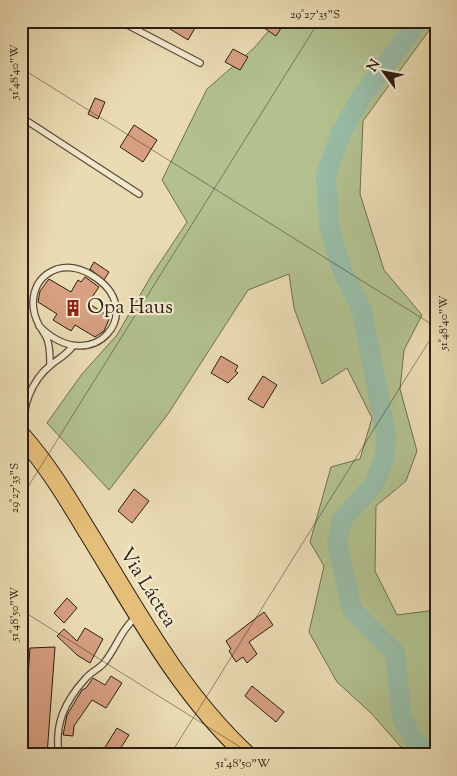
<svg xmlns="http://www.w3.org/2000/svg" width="457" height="776" font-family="'Sorts Mill Goudy',serif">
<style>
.green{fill:#b2c18f;stroke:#6f6f51}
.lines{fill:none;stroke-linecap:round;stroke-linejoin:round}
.river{stroke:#99bca7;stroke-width:20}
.building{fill:#d6a081;stroke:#2c1d13}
.lane-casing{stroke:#5c4c3b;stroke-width:8}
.primary-casing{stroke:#2c1d13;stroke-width:20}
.lane{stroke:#f1e8cd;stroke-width:5.5}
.primary{stroke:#e5be79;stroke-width:18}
.ticks{fill:none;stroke:#2c1d13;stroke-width:1;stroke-opacity:0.45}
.labels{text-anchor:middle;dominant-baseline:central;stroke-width:4.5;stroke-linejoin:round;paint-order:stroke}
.poi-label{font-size:20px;fill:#2c1d13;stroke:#f1e8cd;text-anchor:start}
.street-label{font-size:20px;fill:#2c1d13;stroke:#f1e8cd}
.neatline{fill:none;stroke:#2c1d13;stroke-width:2}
.ticks-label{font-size:12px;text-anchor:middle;fill:#2c1d13}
</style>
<rect width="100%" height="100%" fill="#eadbb2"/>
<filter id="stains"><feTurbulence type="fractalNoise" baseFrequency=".004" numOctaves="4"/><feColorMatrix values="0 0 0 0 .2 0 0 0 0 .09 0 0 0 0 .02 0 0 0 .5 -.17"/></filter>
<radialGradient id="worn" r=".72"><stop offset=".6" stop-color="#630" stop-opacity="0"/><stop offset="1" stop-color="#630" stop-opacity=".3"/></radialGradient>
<path class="green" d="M277,21H436L363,121L360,194L384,270L422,315L404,350L400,389L417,451L406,481L376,506L375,571L397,615L436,610V755H408L371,713L337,682L309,632L324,566L310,542L331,467L360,459L372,418L347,368L322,384L294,308L289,274L248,290L168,414L109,490L47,423L82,374L117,335L151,276L187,222L162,180L207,89L254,48Z"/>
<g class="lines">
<path class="river" d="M416,21L411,31L360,99L341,133L326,175L329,226L342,270L362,311L386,435L385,456L374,484L342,520L337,542L352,610L395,653L402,719L416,743L434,755"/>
</g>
<path class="building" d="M175,21H199L188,40L170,29Z
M254,21H276L283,25L276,36Z
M233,49L248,57L240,70L225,62Z
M95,98L105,102L98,119L88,114Z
M134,125L157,140L143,162L120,147Z
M94,262L109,272L104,280L90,269Z
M85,277L99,287L88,303L110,317L104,331L95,337L75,325L71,331L53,320L57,314L38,302L40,291L49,279L71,292L78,280L81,282Z
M221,356L238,366L235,371L238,373L228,383L211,373Z
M263,376L277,385L263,408L248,399Z
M134,489L149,501L132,523L118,511Z
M67,598L77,608L64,623L54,613Z
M264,612L273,625L249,642L257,654L247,663L243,657L236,662L229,651L231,649L226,641Z
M85,628L103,639L90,663L77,655L57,636L64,629L77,641Z
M55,647L47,755H22L30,648Z
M111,676L122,683L106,708L92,700L74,726L73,736L63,735L67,715L82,690L86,688L93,678L105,685Z
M252,686L284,712L276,722L245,696Z
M117,728L129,735L120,749L130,755H100Z"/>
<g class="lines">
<g class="lane-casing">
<path id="lane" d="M120,21L200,63
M21,117L139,194
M39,326C93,380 149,310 93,276C82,269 71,265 57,269C32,278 28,304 39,325C42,331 47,336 48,342C50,349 50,357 50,365
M23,435C22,408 30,381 52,364C60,358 67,354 73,346
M59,755C54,724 65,701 86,678C91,672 99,669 104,663C117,647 120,631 137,616"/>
</g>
<g class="primary-casing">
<path id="primary" d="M21,435C48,466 65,494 86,529C135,608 178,691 247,755"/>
</g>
<use href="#lane" class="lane"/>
<use href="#primary" class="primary"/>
</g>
<path class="ticks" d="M21,68L436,327M21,498L319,21M21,610L253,755M170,755L436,330"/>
<defs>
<g id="building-bare" transform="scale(1.35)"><path d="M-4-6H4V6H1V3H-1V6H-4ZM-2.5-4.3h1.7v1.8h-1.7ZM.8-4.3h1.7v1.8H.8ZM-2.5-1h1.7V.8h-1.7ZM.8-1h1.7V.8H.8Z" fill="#8f2418" stroke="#f1e8cd" stroke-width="2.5" paint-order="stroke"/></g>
</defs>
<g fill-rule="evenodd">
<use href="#building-bare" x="73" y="308"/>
</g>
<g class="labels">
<g class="poi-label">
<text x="87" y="308">Opa Haus</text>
</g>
<g class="street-label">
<text transform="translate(147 588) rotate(58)">Via Láctea</text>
</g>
</g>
<rect width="457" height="776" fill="none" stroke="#eadbb2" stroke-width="55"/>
<g transform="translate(384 72) rotate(302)" stroke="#f1e8cd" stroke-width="4" paint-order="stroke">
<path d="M0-4L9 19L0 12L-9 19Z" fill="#2c1d13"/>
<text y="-8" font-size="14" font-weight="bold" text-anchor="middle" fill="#2c1d13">N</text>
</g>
<rect x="28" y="28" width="402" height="720" class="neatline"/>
<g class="ticks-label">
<text x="315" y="18">29°27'35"S</text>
<text transform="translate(14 72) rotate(-90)" y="4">51°48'40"W</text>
<text transform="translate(443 323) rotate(-90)" y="4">51°48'40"W</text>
<text transform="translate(14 488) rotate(-90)" y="4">29°27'35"S</text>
<text transform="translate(14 614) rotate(-90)" y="4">51°48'50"W</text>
<text x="243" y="767">51°48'50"W</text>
</g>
<rect width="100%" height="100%" filter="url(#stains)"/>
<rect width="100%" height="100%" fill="url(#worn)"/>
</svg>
